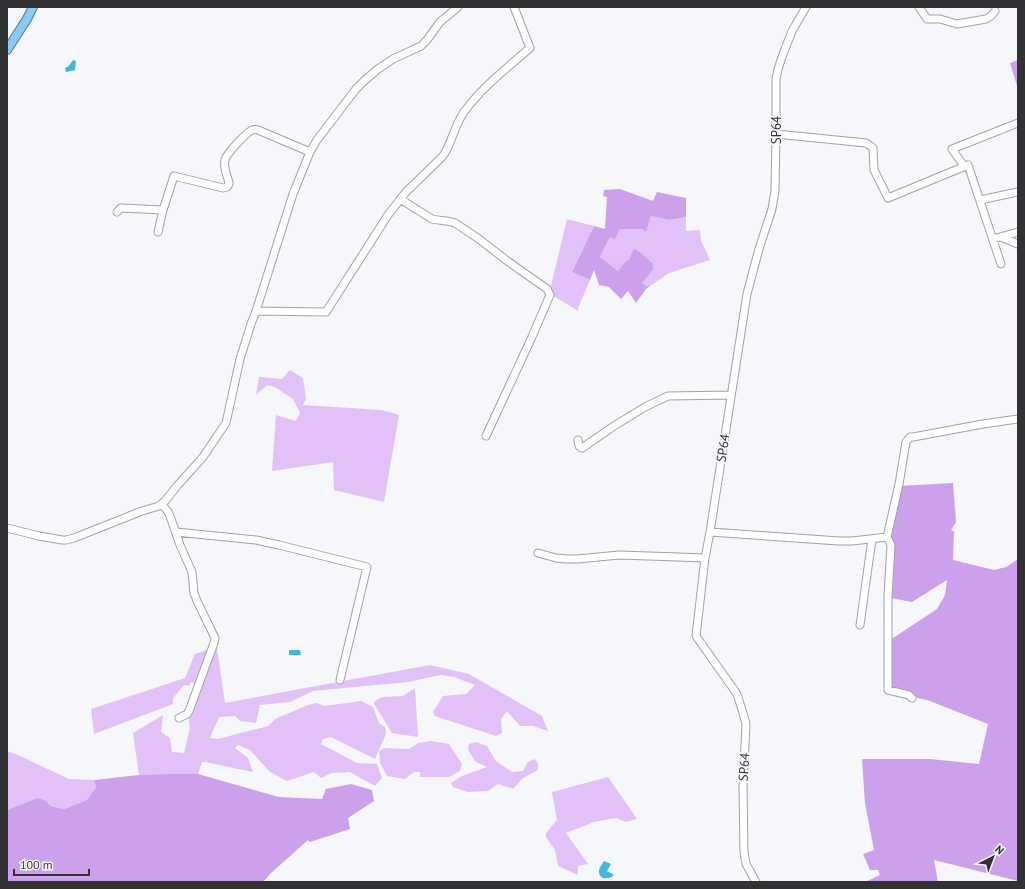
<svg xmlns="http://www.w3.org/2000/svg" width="1025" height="889" font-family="'PT Sans',sans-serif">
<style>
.green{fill:#e2c1f8}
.forest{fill:#cca0eb}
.water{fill:#41b8db}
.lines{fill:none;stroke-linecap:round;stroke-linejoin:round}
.minor-casing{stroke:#a0a2a5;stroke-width:9}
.major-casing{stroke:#3d7caa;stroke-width:10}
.minor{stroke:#fff;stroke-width:7}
.major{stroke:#8ec8f2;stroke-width:8}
.labels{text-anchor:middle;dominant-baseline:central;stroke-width:4;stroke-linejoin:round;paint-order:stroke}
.street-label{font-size:13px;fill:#313233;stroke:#f5f7fb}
</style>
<rect width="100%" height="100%" fill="#f5f7fb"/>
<path class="green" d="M651,216L669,220L686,217V231L700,230L701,241L710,260L669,273L650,286H647L642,283L646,277L631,254L632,255L628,262L618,271L600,257L610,237L620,229H642L646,232Z
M567,219L594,226L572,272L590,280L578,308V311L552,295L550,290Z
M290,370L303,378L306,399L303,405L382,410L399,415L384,502L334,490L333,462L272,471L276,415L296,421L300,413L293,399L275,387L267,385L256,395L259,377L282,379Z
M216,641L225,703L430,665L469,674L542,716L548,731L533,726H520L507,711L501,719L502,733L496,736L435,716L433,712L443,696L466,694L475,685L454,677L441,675L408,682L313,691L290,702L260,705L256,723L240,721L235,716L219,717L210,738L218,739L268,726L277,718L308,705L317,703L324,706L361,701L373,707L379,723L385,727L386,734L375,759L331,737L323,739L321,744L357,763L377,764L382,778L375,786L350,772L332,773L321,778L314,772L287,781L270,772L250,750L238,745L235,748L248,758L253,772L205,762H202L198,774L139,775L133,733L163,715L161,732L170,738L172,752L184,753L190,727L188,715L199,686L191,682L189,686L184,685L173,698V704L94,734L91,709L185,678L195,654L210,649Z
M415,688L418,737L392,733L374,704L375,701L382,697L403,696Z
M431,741L449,744L462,764L460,771L449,777H420V772H414L405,779L387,776L380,763L379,751L385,748L409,749L418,743Z
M476,742L487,746L496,761L512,772L523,771L527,763L534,759L538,763V770L523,778L513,789L498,784L488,791L468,792L453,787L451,783L462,776L487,767L476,762L468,750L469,744Z
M7,751L20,756L69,779L94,780L96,787L87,800L64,809L51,806L46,801H31L7,810Z
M608,777L637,819L626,822L616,818L594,822L566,833L588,864L578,866V875L558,866L555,850L546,837V833L557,820L552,792Z"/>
<path class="forest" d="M1018,60V89L1010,63Z
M620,189L653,201L657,192L686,198V217L669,220L651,216L646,232L642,229H620L615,239L610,237L600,257L618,271L627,260L628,261C631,257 631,253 634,249L640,252L653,264L652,266L654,268L642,283L647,286H650L646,289L636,303L628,291L621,299L609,287L599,285L594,270L590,280L572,272L594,226L605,229L607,197L603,196L604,190Z
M953,483L956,522L951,530L954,532L953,560L994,570L1006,567L1018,559V881L934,860L938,882H865L880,875L878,870H870L863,854L874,850L865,803L862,759H930L979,764L988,724L930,701L894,692L888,687L887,642L937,609L945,595L947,580L912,602L891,598L889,536L900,486Z
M169,774H198L279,797L322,799L326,789L351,784L372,790L374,801L348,818L350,829L310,842L308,840L271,873L263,882H7V810L38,798L46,801L51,806L64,809L87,800L96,787L94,780L139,775Z"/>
<path class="water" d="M73,60L76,61L75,70L66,72L65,68L69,66Z
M289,650H300L301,655H289Z
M604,861L611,864L607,871L614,875C609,880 598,880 599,870C600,867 602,864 604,861Z"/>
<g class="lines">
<g class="minor-casing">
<path id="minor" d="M919,7L927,19H940L957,24L986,19L991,16L995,11
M776,134L866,143L869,145L873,148L874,170L888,198L968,165L1001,264
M964,166L952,149L1018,123
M400,199L432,219C440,221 448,220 455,223L479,239L506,260L547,289L550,295L531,339L486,436
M980,200L1018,192
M117,212L121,208L163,210
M158,232L163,210L174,176L223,188L227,187L229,184V182C227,176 223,167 225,160C226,154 246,133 252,130C255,129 255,129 258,130L310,152
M1001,237L1018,244
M993,239L1018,232
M256,311L326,312L388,215L406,192L443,156C452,143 454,126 464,112C482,87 507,68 530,48L514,7
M578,440L579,446L582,448L614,426L645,407L668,396L731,395
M162,504L168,512L170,516L180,545L192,572L194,593L197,601L215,638L214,643L189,711L187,714L179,718
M7,528L39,536L62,540H66L74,538L142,511L159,506L165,501L177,486L203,457L226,423L240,359L251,324L256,311L293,194L310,152L317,140L356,89L364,81L378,69L393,59L421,46L427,40L440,22L458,7
M176,532L256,540L279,545L367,567L340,680
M710,532L839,541H852L887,537L899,484L906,442L910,437H913L983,424L1018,419
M887,537L891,545L888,596V690L909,695L912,698
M538,553L556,558L566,559H578L619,555L678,557L705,558
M860,625L872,539
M756,882L746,864L744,852L743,788L746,724L743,713L737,694L696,636L705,558L710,532L747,294L759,249L772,209L775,191L776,134V79L778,69L782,57L792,31L806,7"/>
</g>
<g class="major-casing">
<path id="major" d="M7,50L27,19L33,7"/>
</g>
<use href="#minor" class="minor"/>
<use href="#major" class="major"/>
</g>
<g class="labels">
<g class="street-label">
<text transform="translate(776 130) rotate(-90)">SP64</text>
<text transform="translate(723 448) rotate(-81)">SP64</text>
<text transform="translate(744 767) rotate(-86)">SP64</text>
</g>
</g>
<rect width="1025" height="889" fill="none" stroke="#313233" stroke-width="16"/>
<g transform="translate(993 857) rotate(42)" stroke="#f5f7fb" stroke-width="3" paint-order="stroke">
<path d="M0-3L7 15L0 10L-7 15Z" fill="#313233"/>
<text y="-6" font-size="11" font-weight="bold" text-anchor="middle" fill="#313233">N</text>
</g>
<path d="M14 869v6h75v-6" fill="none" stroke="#313233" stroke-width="2"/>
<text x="20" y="869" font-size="12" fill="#313233" stroke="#f5f7fb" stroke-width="3" paint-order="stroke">100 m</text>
</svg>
